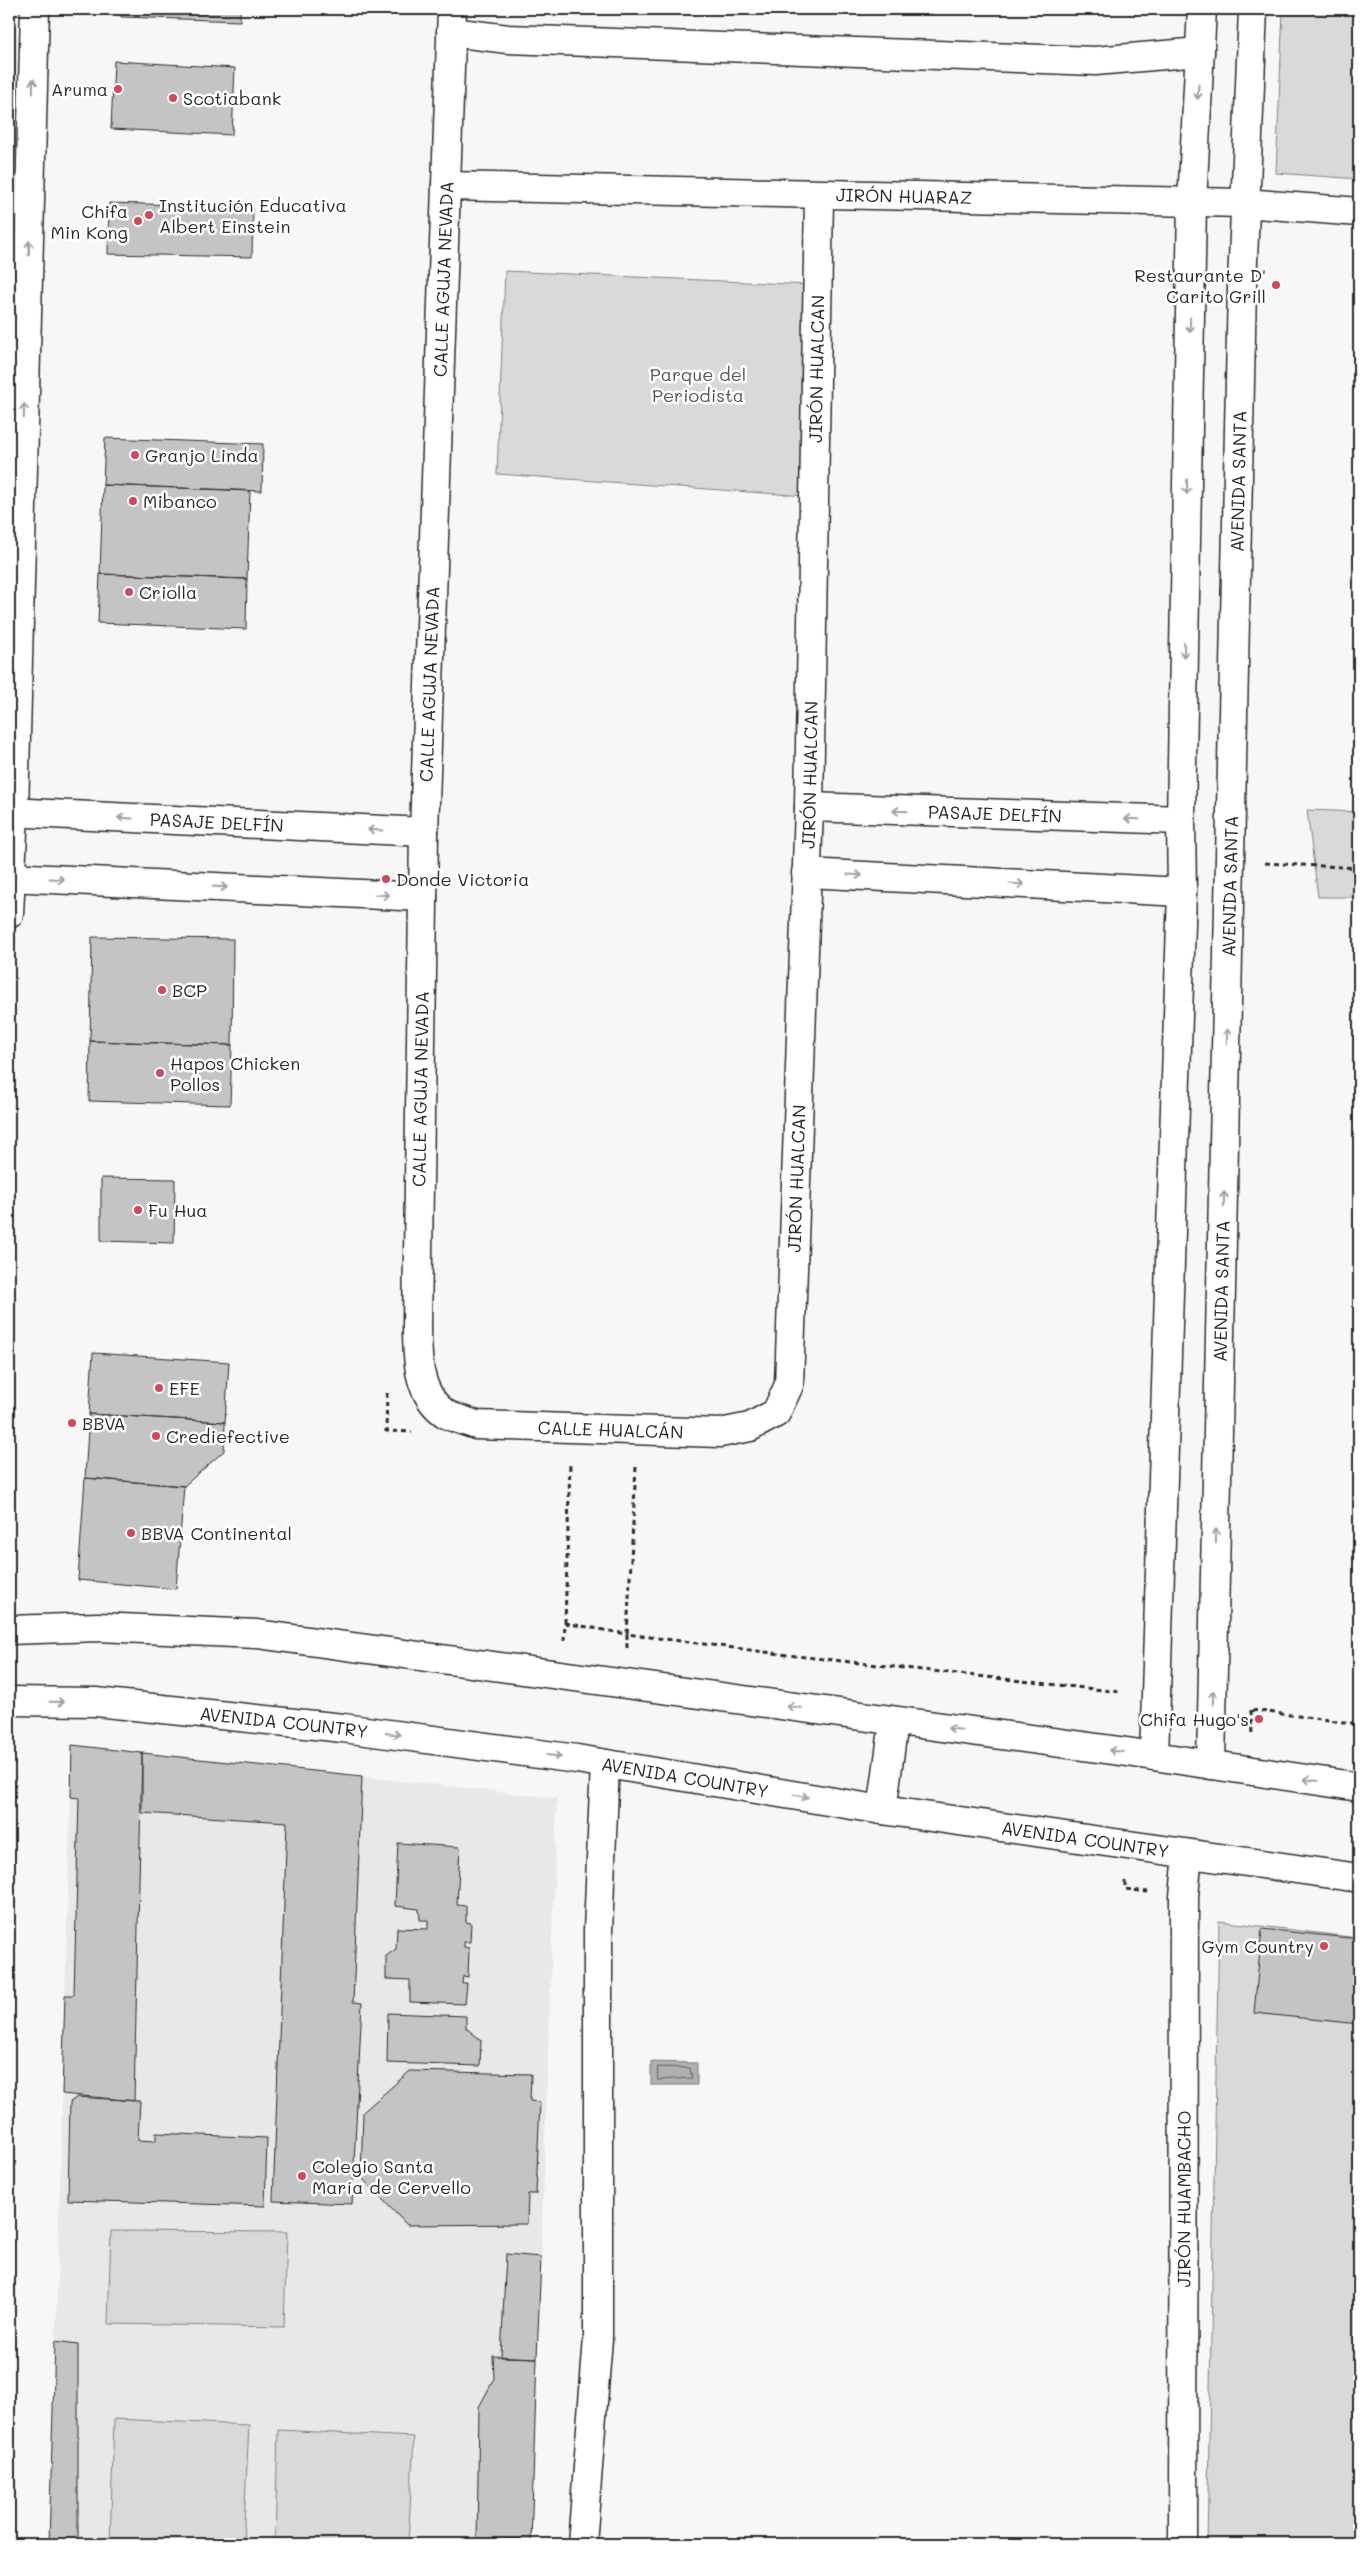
<svg xmlns="http://www.w3.org/2000/svg" width="1368" height="2553" font-family="Mali,sans-serif">
<style>
.built{fill:#e8e8e8}
.green{fill:#d9d9d9;stroke:#828282}
.water{fill:#b0b0b0;stroke:#7b7b7b}
.lines{fill:none;stroke-linecap:round;stroke-linejoin:round}
.shore{stroke:#606060;stroke-width:1}
.building{fill:#c4c4c4;stroke:#2b2b2b}
.street-casing{stroke:#2b2b2b;stroke-width:31}
.secondary-casing{stroke:#2b2b2b;stroke-width:31}
.primary-casing{stroke:#2b2b2b;stroke-width:31}
.path{stroke:#2b2b2b;stroke-width:3;stroke-dasharray:5 4;stroke-linecap:butt}
.street{stroke:#fff;stroke-width:28}
.secondary{stroke:#fff;stroke-width:28}
.primary{stroke:#fff;stroke-width:28}
.oneway{stroke:#a0a0a0}
.poi-dot{fill:#d1495b;stroke:#fff;stroke-width:2}
.labels{text-anchor:middle;dominant-baseline:central;stroke-width:5;stroke-linejoin:round;paint-order:stroke}
.poi-label{font-size:18px;fill:#2b2b2b;stroke:#fff;text-anchor:start}
.street-label{font-size:18px;fill:#2b2b2b;stroke:#fff}
.park-label{font-size:18px;fill:#565656;stroke:#fff}
</style>
<rect width="100%" height="100%" fill="#f7f7f7"/>
<filter id="ink" filterUnits="userSpaceOnUse"><feTurbulence type="fractalNoise" baseFrequency=".02" numOctaves="2"/><feDisplacementMap in="SourceGraphic" scale="10" xChannelSelector="R" yChannelSelector="G"/><feConvolveMatrix kernelMatrix="1 2 1 2 8 2 1 2 1" color-interpolation-filters="sRGB"/></filter>
<g filter="url(#ink)">
<path class="built" d="M72,1745L557,1798L531,2544H50Z"/>
<path class="green" d="M1283,9H1359V179L1276,173Z
M505,271L810,285L805,496L497,474Z
M1307,810L1359,812V897H1318Z
M1219,1921L1359,1938V2544H1207Z
M111,2231L287,2232L284,2327L108,2324Z
M114,2419L249,2425L243,2544H110Z
M278,2430L414,2437L408,2544H275Z"/>
<path class="water" d="M651,2062L697,2063V2085H651Z"/>
<g class="lines">
<path class="shore" d="M658,2067L690,2068L692,2078L658,2080Z"/>
</g>
<path class="building" d="M121,9H240V21L121,17Z
M114,61L235,68L232,135L111,129Z
M109,203L253,207L252,257L108,254Z
M105,438L263,444L262,491L103,485Z
M103,485L250,491L247,579L100,574Z
M100,574L247,579L246,629L98,623Z
M92,937L233,939L232,1045L90,1041Z
M90,1041L232,1045L230,1105L89,1101Z
M101,1178L175,1179L174,1243L101,1241Z
M93,1353L229,1362L225,1422L89,1414Z
M89,1414L225,1422L224,1451L184,1486L85,1478Z
M85,1478L184,1486L176,1589L78,1580Z
M72,1745L142,1753L134,2101L62,2094L65,1995H74L79,1798L71,1797Z
M142,1753L362,1776L353,2002L362,2003L352,2204L273,2201L287,1822L142,1813Z
M398,1843L460,1847L457,1905L466,1906V1922L471,1923L470,1942H464V1947L469,1948L468,1977L463,1976L462,1983H467L465,2004L410,2002V1980L386,1979V1956L396,1949L397,1928L428,1929V1920H420L419,1909L395,1906Z
M1262,1929L1359,1939V2024L1254,2013Z
M388,2013L466,2016V2028L481,2040L480,2066L387,2063Z
M410,2071L531,2074L530,2101L540,2102L536,2194H528L527,2224L407,2225L361,2177L363,2112Z
M77,2097L140,2101L138,2140L156,2141V2133L267,2138L265,2206L68,2200L70,2102Z
M506,2254L541,2257L537,2358L501,2357Z
M55,2341L78,2344V2544H49Z
M493,2356L537,2358L531,2544H477L479,2407L494,2379Z"/>
<g class="lines">
<g class="street-casing">
<g id="street">
<path id="s1" d="M452,9L424,832L417,1325C417,1356 417,1395 446,1414C455,1419 467,1421 476,1425L720,1433L750,1427L776,1413L789,1385L809,807L819,196"/>
<path d="M451,32L508,39L1095,61L1200,52"/>
<path id="s2" d="M446,186L1244,203L1359,212"/>
<path id="s3" d="M809,807L1181,820"/>
<path id="s4" d="M9,812L424,832"/>
<path d="M806,873L1182,892"/>
<path d="M9,877L423,897"/>
<path d="M1154,1756L1182,892L1181,820L1192,203L1202,9"/>
<path id="s5" d="M1211,1765L1242,286L1253,9"/>
<path d="M582,2544L598,2338V1931L605,1764"/>
<path id="s6" d="M1183,2544L1184,1896L1188,1854"/>
</g>
</g>
<g class="secondary-casing">
<g id="secondary">
<path d="M9,1630L98,1627L257,1634L1127,1752L1359,1787"/>
<path id="s7" d="M9,1701L96,1702L343,1728L577,1759L882,1810L1359,1878"/>
<path d="M882,1810L894,1722"/>
</g>
</g>
<g class="primary-casing">
<path id="primary" d="M9,914L14,812L35,9"/>
</g>
<path class="path" d="M1265,863L1359,868
M387,1393L386,1431L412,1432
M636,1467L627,1634L788,1655L1120,1692
M565,1623L570,1464
M564,1641L565,1623L627,1634V1648
M1251,1710L1252,1735
M1252,1710L1359,1724
M1125,1881V1889L1148,1892"/>
<use href="#street" class="street"/>
<use href="#secondary" class="secondary"/>
<use href="#primary" class="primary"/>
</g>
<defs><path id="oneway-shaft" d="M-6 0H5M1.5-3L5.5 0L1.5 3" fill="none" stroke-width="1.6" stroke-linecap="round" stroke-linejoin="round" transform="scale(1.25)"/></defs>
<g class="oneway">
<use href="#oneway-shaft" transform="translate(33 86) rotate(-89)"/>
<use href="#oneway-shaft" transform="translate(1198 92) rotate(94)"/>
<use href="#oneway-shaft" transform="translate(29 248) rotate(-89)"/>
<use href="#oneway-shaft" transform="translate(1190 325) rotate(91)"/>
<use href="#oneway-shaft" transform="translate(24 411) rotate(-89)"/>
<use href="#oneway-shaft" transform="translate(1187 487) rotate(91)"/>
<use href="#oneway-shaft" transform="translate(1184 650) rotate(91)"/>
<use href="#oneway-shaft" transform="translate(900 811) rotate(-178)"/>
<use href="#oneway-shaft" transform="translate(125 818) rotate(-177)"/>
<use href="#oneway-shaft" transform="translate(1132 819) rotate(-178)"/>
<use href="#oneway-shaft" transform="translate(375 830) rotate(-177)"/>
<use href="#oneway-shaft" transform="translate(855 875) rotate(3)"/>
<use href="#oneway-shaft" transform="translate(57 879) rotate(3)"/>
<use href="#oneway-shaft" transform="translate(1017 884) rotate(3)"/>
<use href="#oneway-shaft" transform="translate(220 887) rotate(3)"/>
<use href="#oneway-shaft" transform="translate(382 895) rotate(3)"/>
<use href="#oneway-shaft" transform="translate(1227 1036) rotate(-89)"/>
<use href="#oneway-shaft" transform="translate(1224 1199) rotate(-89)"/>
<use href="#oneway-shaft" transform="translate(1216 1536) rotate(-89)"/>
<use href="#oneway-shaft" transform="translate(1213 1698) rotate(-89)"/>
<use href="#oneway-shaft" transform="translate(57 1702) rotate(1)"/>
<use href="#oneway-shaft" transform="translate(794 1707) rotate(-172)"/>
<use href="#oneway-shaft" transform="translate(955 1729) rotate(-173)"/>
<use href="#oneway-shaft" transform="translate(393 1734) rotate(8)"/>
<use href="#oneway-shaft" transform="translate(1116 1751) rotate(-173)"/>
<use href="#oneway-shaft" transform="translate(554 1756) rotate(7)"/>
<use href="#oneway-shaft" transform="translate(1311 1780) rotate(-172)"/>
<use href="#oneway-shaft" transform="translate(801 1796) rotate(10)"/>
</g>
</g>
<g class="poi-dot">
<circle cx="118" cy="89" r="5"/>
<circle cx="173" cy="98" r="5"/>
<circle cx="149" cy="215" r="5"/>
<circle cx="138" cy="221" r="5"/>
<circle cx="1276" cy="285" r="5"/>
<circle cx="135" cy="455" r="5"/>
<circle cx="133" cy="501" r="5"/>
<circle cx="129" cy="592" r="5"/>
<circle cx="386" cy="879" r="5"/>
<circle cx="162" cy="990" r="5"/>
<circle cx="160" cy="1073" r="5"/>
<circle cx="138" cy="1210" r="5"/>
<circle cx="159" cy="1388" r="5"/>
<circle cx="72" cy="1423" r="5"/>
<circle cx="156" cy="1436" r="5"/>
<circle cx="131" cy="1533" r="5"/>
<circle cx="1259" cy="1719" r="5"/>
<circle cx="1324" cy="1946" r="5"/>
<circle cx="302" cy="2176" r="5"/>
</g>
<g class="labels">
<g class="poi-label">
<text x="108" y="89" text-anchor="end">Aruma</text>
<text x="183" y="98">Scotiabank</text>
<text x="159" y="205">Institución Educativa<tspan x="159" dy="21">Albert Einstein</tspan></text>
<text x="128" y="211" text-anchor="end">Chifa<tspan x="128" dy="21">Min Kong</tspan></text>
<text x="1266" y="275" text-anchor="end">Restaurante D'<tspan x="1266" dy="21">Carito Grill</tspan></text>
<text x="145" y="455">Granjo Linda</text>
<text x="143" y="501">Mibanco</text>
<text x="139" y="592">Criolla</text>
<text x="396" y="879">Donde Victoria</text>
<text x="172" y="990">BCP</text>
<text x="170" y="1063">Hapos Chicken<tspan x="170" dy="21">Pollos</tspan></text>
<text x="148" y="1210">Fu Hua</text>
<text x="169" y="1388">EFE</text>
<text x="82" y="1423">BBVA</text>
<text x="166" y="1436">Crediefective</text>
<text x="141" y="1533">BBVA Continental</text>
<text x="1249" y="1719" text-anchor="end">Chifa Hugo's</text>
<text x="1314" y="1946" text-anchor="end">Gym Country</text>
<text x="312" y="2166">Colegio Santa<tspan x="312" dy="21">María de Cervello</tspan></text>
</g>
<g class="street-label">
<text stroke="none"><textPath href="#s2" startOffset="458">JIRÓN HUARAZ</textPath></text>
<text transform="translate(443 279) rotate(-88)">CALLE AGUJA NEVADA</text>
<text stroke="none"><textPath href="#s1" startOffset="2798">JIRÓN HUALCAN</textPath></text>
<text stroke="none"><textPath href="#s5" startOffset="1284">AVENIDA SANTA</textPath></text>
<text transform="translate(429 684) rotate(-88)">CALLE AGUJA NEVADA</text>
<text stroke="none"><textPath href="#s1" startOffset="2392">JIRÓN HUALCAN</textPath></text>
<text stroke="none"><textPath href="#s3" startOffset="186">PASAJE DELFÍN</textPath></text>
<text stroke="none"><textPath href="#s4" startOffset="208">PASAJE DELFÍN</textPath></text>
<text stroke="none"><textPath href="#s5" startOffset="879">AVENIDA SANTA</textPath></text>
<text transform="translate(420 1089) rotate(-89)">CALLE AGUJA NEVADA</text>
<text stroke="none"><textPath href="#s1" startOffset="1988">JIRÓN HUALCAN</textPath></text>
<text stroke="none"><textPath href="#s5" startOffset="474">AVENIDA SANTA</textPath></text>
<text stroke="none"><textPath href="#s1" startOffset="1581">CALLE HUALCÁN</textPath></text>
<text stroke="none"><textPath href="#s7" startOffset="276">AVENIDA COUNTRY</textPath></text>
<text stroke="none"><textPath href="#s7" startOffset="681">AVENIDA COUNTRY</textPath></text>
<text stroke="none"><textPath href="#s7" startOffset="1086">AVENIDA COUNTRY</textPath></text>
<text stroke="none"><textPath href="#s6" startOffset="345">JIRÓN HUAMBACHO</textPath></text>
</g>
<g class="park-label">
<text x="698" y="374">Parque del<tspan x="698" dy="21">Periodista</tspan></text>
</g>
</g>
<rect width="1368" height="2553" fill="none" stroke="#fff" stroke-width="30"/>
<rect x="15" y="15" width="1338" height="2523" fill="none" stroke="#2b2b2b" stroke-width="2" filter="url(#ink)"/>
</svg>
